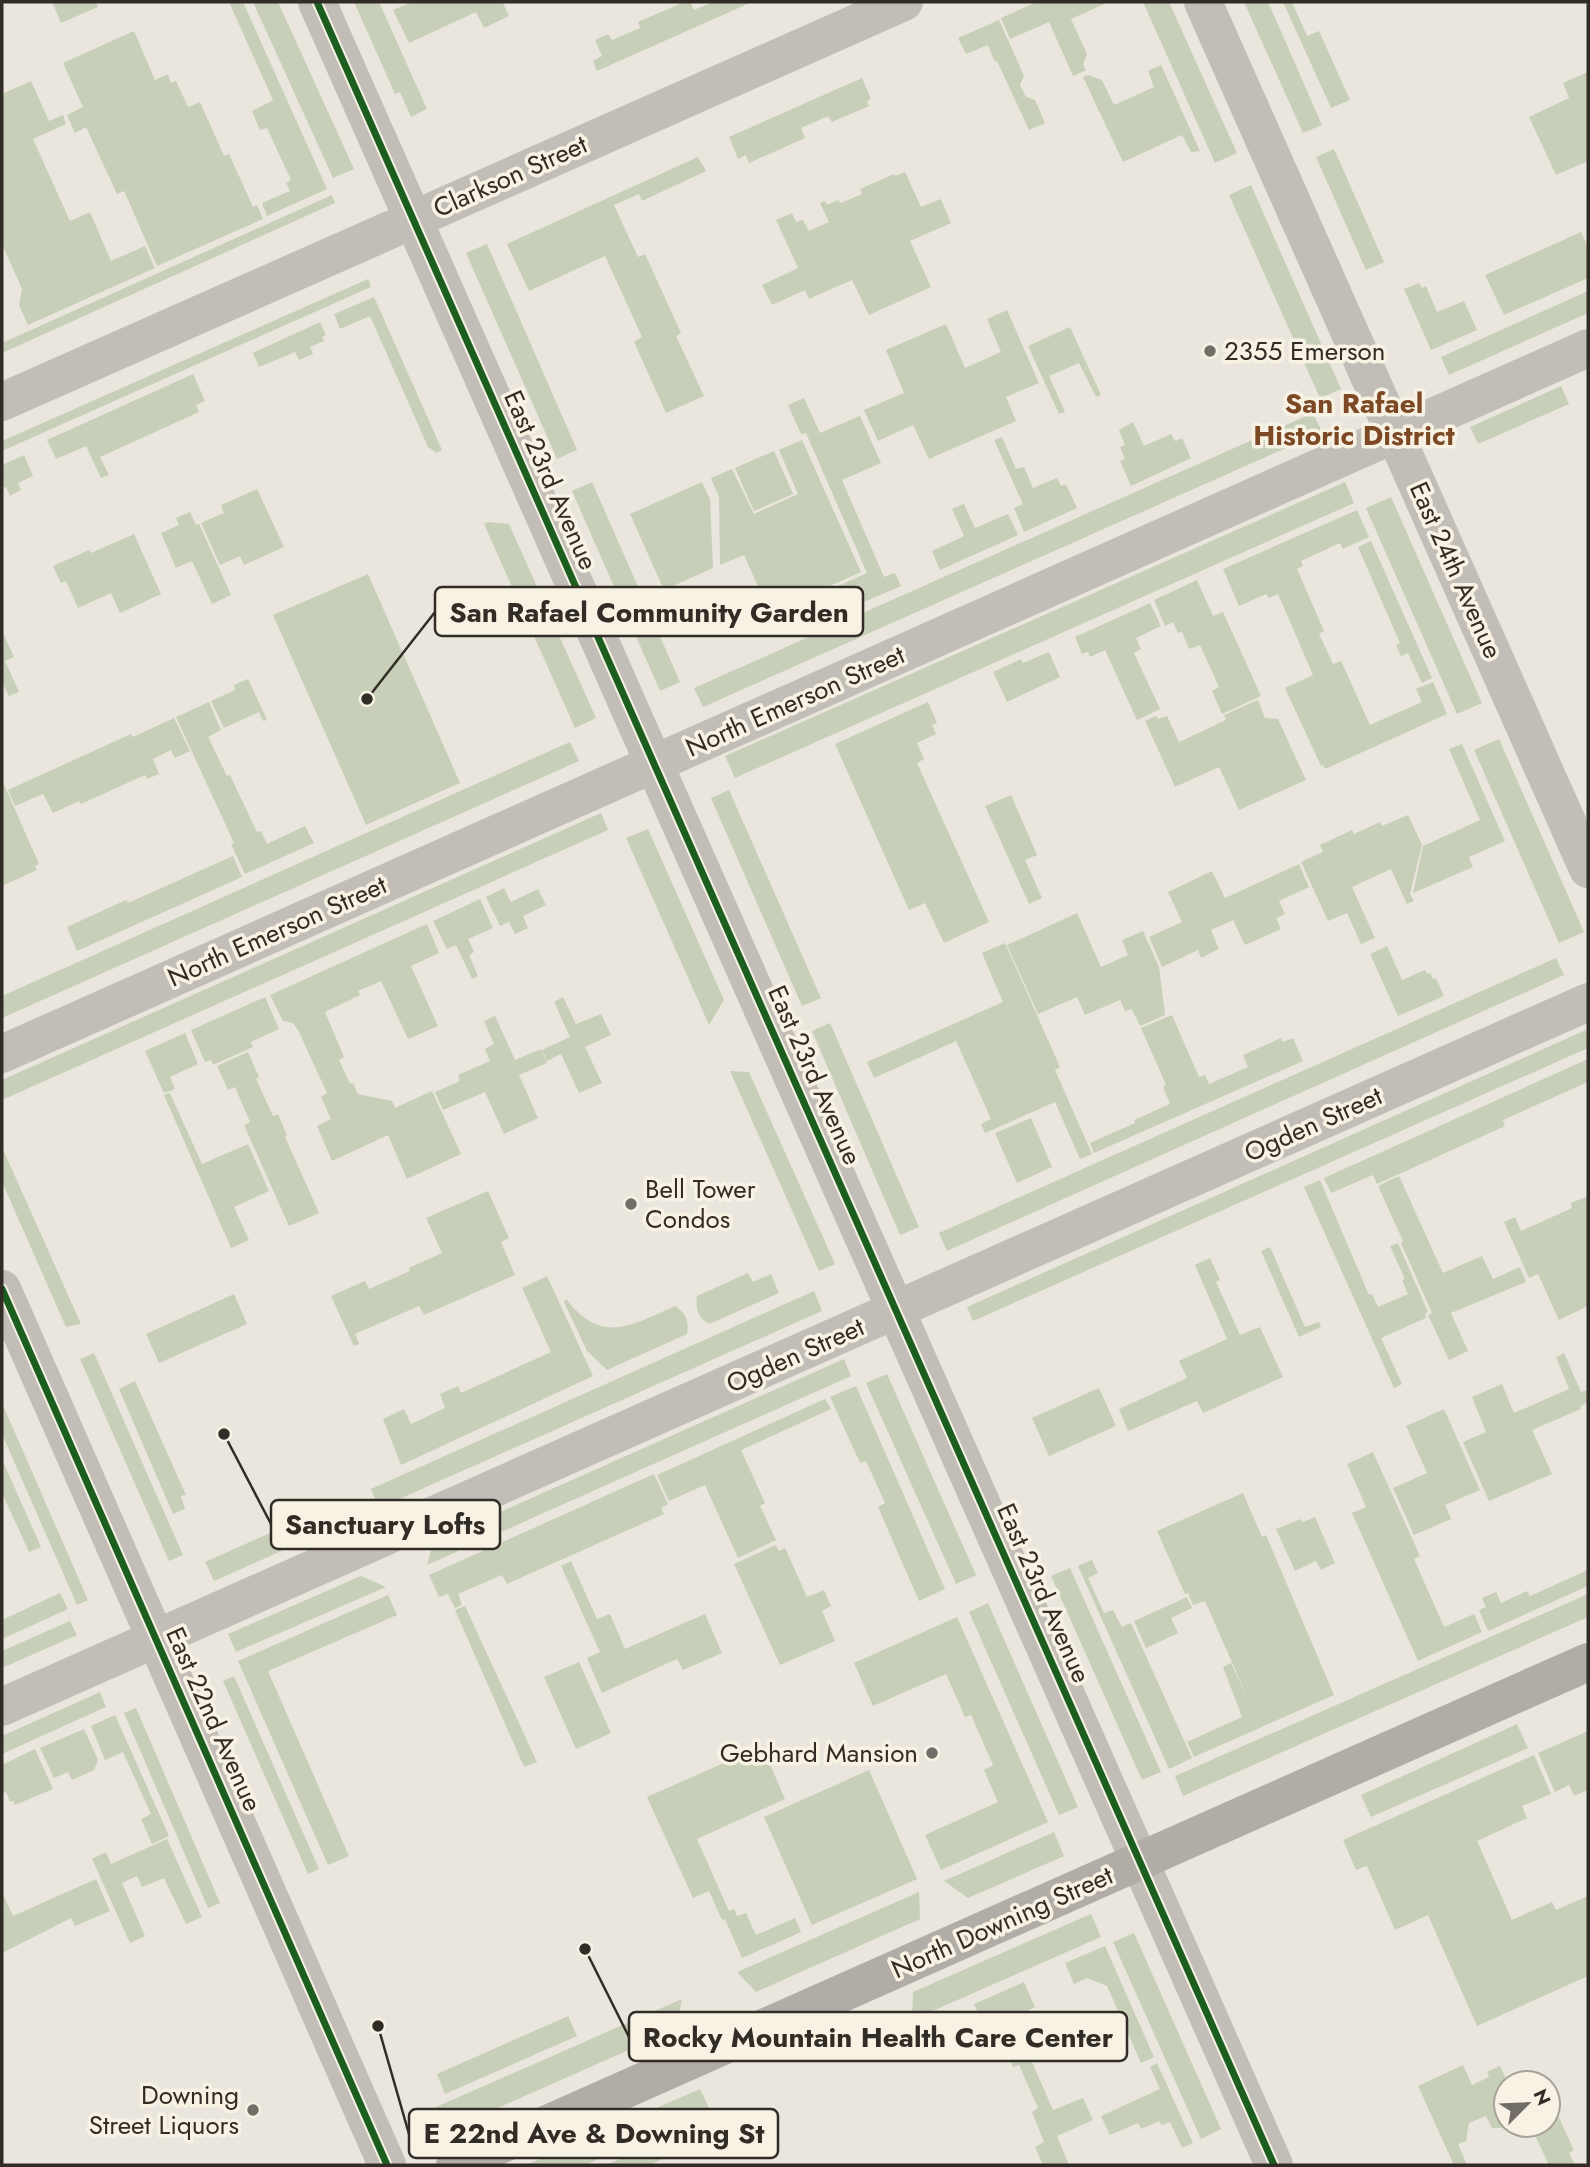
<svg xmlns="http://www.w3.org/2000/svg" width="1590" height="2167" font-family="Jost,sans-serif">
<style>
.green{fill:#c7cfb8}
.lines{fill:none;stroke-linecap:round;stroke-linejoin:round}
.minor{stroke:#c2beb7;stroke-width:38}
.major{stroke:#b1aca6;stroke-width:38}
.cycleway-casing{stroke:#f7f2e4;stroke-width:11}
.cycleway{stroke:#1b5e20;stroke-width:7}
.poi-dot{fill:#726d66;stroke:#f7f2e4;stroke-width:2.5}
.labels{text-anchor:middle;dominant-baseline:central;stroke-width:7;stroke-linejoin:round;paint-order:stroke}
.street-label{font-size:26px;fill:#322c26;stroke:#f7f2e4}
.poi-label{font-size:26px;fill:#322c26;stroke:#f7f2e4;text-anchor:start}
.neighbourhood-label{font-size:28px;font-weight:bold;fill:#7c4924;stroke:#f7f2e4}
.leader{fill:none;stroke:#322c26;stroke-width:2.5}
.callout-dot{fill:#322c26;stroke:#f7f2e4;stroke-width:2.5}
.callout{fill:#f7f2e4;stroke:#322c26;stroke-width:2.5}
.callout-label{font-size:28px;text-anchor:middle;font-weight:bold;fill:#322c26}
</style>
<rect width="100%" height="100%" fill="#eae6dd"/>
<path class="green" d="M52,2H96L98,7L61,23Z
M229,2H243L327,189L267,216L262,203L290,191L286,183L291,180L267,128L260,130L252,111L273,100Z
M253,2H278L354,169L333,178Z
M354,2H379L427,109L411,117L400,92L395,94Z
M412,2H506L503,3L509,16L484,28L476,12L409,43L393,10Z
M684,2H690L694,10L713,2H752L597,71L593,61L602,56L595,40L608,34L612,40L640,28L638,22Z
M1037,2H1109L1071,19L1087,54L1083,64L1086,70L1073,76L1049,22L1010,39L1001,18Z
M1143,2H1169L1237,153L1215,163Z
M1244,2H1268L1322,125L1303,133Z
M1283,2H1292L1307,36L1319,31L1350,100L1331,108Z
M999,20L1024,76L1020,85L1026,97L1035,100L1045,123L1029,130L998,63L994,60L988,45L966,54L958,38Z
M134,31L155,80L168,74L171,83L176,81L188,107L200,102L224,156L229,154L253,207L257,205L263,219L157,266L124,191L117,194L86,127L75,133L67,115L83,107L63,63Z
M1161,65L1200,151L1191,152L1182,135L1123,162L1083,77L1088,75L1102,80L1114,105L1154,87L1148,71Z
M1588,72V161L1556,175L1529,117L1569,98L1563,83Z
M862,78L871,99L867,101L869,106L832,122L828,116L801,128L805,138L749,163L746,155L738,159L729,137Z
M31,81L49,121L63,115L66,124L33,139L70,221L90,212L111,261L145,246L155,268L28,325L19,305L22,289L2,244V94Z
M1334,149L1384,262L1366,270L1316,157Z
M698,157L706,171L642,201L639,194L614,205L638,257L645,254L681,333L676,336L704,396L666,413L634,342L642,337L605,256L529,291L507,244Z
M905,172L921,207L941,199L951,223L910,241L931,287L869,315L852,280L809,299L805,290L772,305L762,285L798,268L776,220L792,213L796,222L803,220L809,231L829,222L820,203L825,201L827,205L838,200L841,203L862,194L860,189L894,174L895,176Z
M1251,185L1341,389L1320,398L1229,195Z
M332,195L335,203L2,353V343Z
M1581,232L1588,248V278L1504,315L1485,275Z
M487,244L577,450L557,459L466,253Z
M368,279L371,287L2,451V441Z
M1419,283L1422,288L1426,286L1437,312L1464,301L1477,330L1431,350L1404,289Z
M1588,291V313L1449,375L1441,357Z
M374,297L442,450L437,453L428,447L370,316L340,329L334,314Z
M1007,310L1039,383L1006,397L1016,421L929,459L913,425L878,441L864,410L904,393L886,350L946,324L965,368L1001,352L987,319Z
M320,322L326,335L322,337L324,341L310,347L313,354L299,360L295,352L259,367L253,353Z
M1070,327L1101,395L1096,397L1079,363L1049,376L1065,412L1059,414L1028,346Z
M193,374L205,401L196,405L199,412L100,457L109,475L101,478L86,446L56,459L47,440Z
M1561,386L1569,404L1478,444L1470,427Z
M804,398L820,433L860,416L881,463L842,480L884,577L895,573L901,586L792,633L782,611L867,573L806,433L801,434L788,405Z
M1313,413L1322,432L703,707L694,688Z
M1133,422L1144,446L1171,434L1175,441L1182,438L1191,458L1131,486L1120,461L1125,459L1120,447L1125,445L1119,430Z
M1002,437L1016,469L1024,467L1033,488L1057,478L1061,486L1066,484L1077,508L1024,532L1014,508L1023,504L994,440Z
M802,440L861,572L770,613L744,555L720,565L719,497L711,478L732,469L754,514L798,494L779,450Z
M774,451L793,494L754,511L735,468Z
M24,455L33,476L18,483L21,490L10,496L6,487L2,488V465Z
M592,482L680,682L660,691L572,491Z
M702,482L710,499L713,568L664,590L630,514Z
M1345,482L1354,503L735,778L725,756Z
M257,489L284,547L244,565L240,556L220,565L201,523L224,513L221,505Z
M1391,497L1482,703L1457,714L1366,508Z
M964,504L975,528L1008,514L1018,535L940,570L932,551L964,536L952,509Z
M1357,510L1369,537L1343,549L1340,543L1301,561L1303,566L1297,569L1324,631L1319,634L1333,664L1341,661L1370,725L1422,702L1416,689L1433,682L1447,714L1325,769L1323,765L1321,766L1285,688L1313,675L1278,594L1269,598L1266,594L1239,606L1223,569Z
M190,512L196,525L199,524L231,595L212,604L192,561L176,568L161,533L179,525L176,518Z
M488,522L509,524L596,718L575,728L484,524Z
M134,534L161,594L120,613L111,593L78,608L66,581L61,583L53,566L89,550L91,553Z
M1371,541L1432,678L1422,683L1408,653L1401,656L1396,645L1400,643L1358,547Z
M368,574L460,783L366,825L273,615Z
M1197,580L1213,616L1223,612L1261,696L1222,714L1212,691L1219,687L1200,645L1189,649L1182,632L1178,633L1173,622L1165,626L1154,600Z
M1150,603L1161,626L1136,638L1141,649L1134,653L1160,709L1137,720L1105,650L1090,657L1088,652L1082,654L1075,637Z
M2,631L14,657L5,661L19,692L9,696L2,682Z
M1049,652L1060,677L1007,702L993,672L1021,659L1023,663Z
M248,679L267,720L263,721L259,712L224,728L211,701L235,690L234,685Z
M1258,700L1265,718L1278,719L1306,780L1239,810L1219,767L1175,787L1145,721L1156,716L1158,719L1167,716L1179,742L1226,720L1224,715Z
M209,702L221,730L208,737L227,776L230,775L257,832L261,831L267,844L305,826L314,843L245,874L231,844L234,843L176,717Z
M928,702L937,723L932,725L936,734L917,743L924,759L917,763L989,922L944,943L925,903L909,910L835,744Z
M174,718L190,751L175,758L171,750L153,759L159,774L147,779L145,775L81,804L79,801L53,813L43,794L15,806L8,790L131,734L133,737Z
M1499,739L1584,932L1559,943L1474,750Z
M570,742L579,761L2,1018V996Z
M1462,744L1505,841L1469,857L1473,867L1413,893L1423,846L1480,820L1449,749Z
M2,780L39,864L35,866L37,870L2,886Z
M729,790L821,998L802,1006L711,798Z
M1011,795L1037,855L1025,860L1042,898L1029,904L985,806Z
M601,813L608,830L2,1100V1080Z
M1408,815L1422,845L1410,894L1414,901L1407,904L1391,869L1352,887L1375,938L1361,944L1347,913L1328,921L1301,862L1323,852L1320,845L1352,830L1354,834L1380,822L1382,826Z
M648,829L724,1000L709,1025L626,838Z
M233,856L242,877L77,951L67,927L126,900L128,903Z
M1299,864L1309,887L1279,901L1285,914L1276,918L1281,929L1245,945L1233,920L1211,930L1219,949L1201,958L1198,950L1162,967L1149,937L1182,922L1168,892L1212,871L1225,898Z
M504,888L511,902L538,889L546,905L523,916L528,928L515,934L509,922L500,926L486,897Z
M480,899L493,928L468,939L474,952L469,955L478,976L472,979L456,945L447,949L433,921Z
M1077,913L1101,967L1128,955L1122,940L1143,931L1159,967L1165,1015L1140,1026L1132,1009L1125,1011L1120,1000L1085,1015L1077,997L1038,1014L1007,945Z
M427,924L439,953L411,966L438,1026L408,1039L381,981L358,991L360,995L325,1012L344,1057L339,1060L350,1084L353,1083L358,1094L392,1101L395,1108L432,1091L461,1154L407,1179L388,1135L332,1161L317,1126L331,1119L321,1097L327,1093L298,1030L293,1023L283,1021L270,995Z
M1005,943L1060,1067L1055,1070L1092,1154L1080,1159L1055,1102L985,1133L981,1124L991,1119L956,1041L874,1078L867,1062L1003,1002L982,953Z
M1387,946L1402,980L1425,970L1427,974L1430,973L1433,979L1436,978L1444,996L1398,1016L1370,954Z
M1556,958L1564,975L947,1251L939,1233Z
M265,997L279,1029L251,1042L253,1047L213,1065L211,1060L205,1062L191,1030Z
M563,997L576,1024L601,1014L611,1035L585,1047L602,1083L579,1093L561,1054L547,1061L542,1050L570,1037L554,1002Z
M1172,1015L1199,1077L1205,1075L1209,1084L1248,1067L1243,1055L1281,1038L1283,1042L1293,1038L1303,1061L1094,1153L1090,1143L1135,1123L1134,1120L1170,1104L1163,1087L1166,1085L1141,1028Z
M495,1016L515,1060L541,1049L547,1063L519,1075L538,1118L504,1134L485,1092L443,1110L435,1092L460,1081L458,1075L490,1061L485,1049L494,1044L484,1021Z
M830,1023L919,1227L900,1235L812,1031Z
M1586,1030L1588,1048L973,1321L967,1307Z
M185,1033L198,1064L170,1077L175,1089L164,1093L145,1051Z
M248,1052L259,1077L256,1079L273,1116L278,1114L287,1135L285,1137L319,1213L289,1226L244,1125L250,1122L235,1087L228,1090L217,1066Z
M1588,1059V1082L1503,1120L1505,1126L1377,1184L1373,1175L1331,1193L1324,1178Z
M730,1071L749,1072L835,1264L819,1271Z
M170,1093L202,1164L248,1144L269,1191L234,1207L249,1240L231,1248L164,1095Z
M1031,1118L1052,1167L1017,1183L995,1133Z
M2,1147L81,1324L66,1327L2,1182Z
M1399,1176L1443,1273L1482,1256L1493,1279L1520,1267L1526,1282L1451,1313L1468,1351L1449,1360L1428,1315L1432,1313L1401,1243L1403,1241L1378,1186Z
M1320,1180L1369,1295L1372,1294L1378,1307L1408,1294L1402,1280L1405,1279L1390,1246L1398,1243L1428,1312L1425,1314L1426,1318L1381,1338L1402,1384L1394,1388L1304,1187Z
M488,1191L509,1238L501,1242L515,1275L424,1315L419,1306L355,1334L359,1344L354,1346L331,1296L365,1281L369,1289L410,1271L409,1268L442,1253L426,1218Z
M1588,1196V1306L1559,1320L1538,1274L1529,1278L1504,1222L1515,1217L1521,1231L1572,1208L1571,1203Z
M1270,1247L1305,1327L1319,1322L1321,1327L1299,1337L1261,1251Z
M1210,1258L1220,1280L1216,1282L1240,1335L1260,1327L1283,1377L1203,1413L1197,1401L1128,1431L1119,1409L1187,1378L1179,1361L1227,1339L1195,1265Z
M748,1273L753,1282L771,1274L779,1293L709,1324C698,1318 695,1308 697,1296Z
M547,1276L593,1376L401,1465L383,1419L404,1409L411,1424L445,1408L440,1394L458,1386L461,1393L551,1352L522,1288Z
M814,1291L822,1311L379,1508L371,1489Z
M234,1294L247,1324L159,1363L146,1334Z
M566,1299C602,1345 630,1326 675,1306C686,1313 689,1321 687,1334L607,1370L587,1351L564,1302Z
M94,1353L183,1555L169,1561L80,1359Z
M1564,1353L1581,1392L1588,1390V1402L1580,1406L1581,1409L1532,1430L1552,1474L1489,1501L1463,1442L1486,1432L1472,1397L1502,1384L1514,1413L1569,1389L1556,1357Z
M844,1359L851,1376L427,1565L433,1542Z
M887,1374L976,1575L956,1584L866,1383Z
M135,1381L186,1495L181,1496L185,1509L173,1514L119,1389Z
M856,1386L945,1589L919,1601L878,1507L885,1503L866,1461L860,1463L830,1397Z
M1099,1388L1116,1426L1049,1456L1032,1418Z
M825,1399L831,1409L741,1450L765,1503L760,1506L776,1540L738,1558L705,1485L669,1501L657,1475Z
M2,1403L88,1600L77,1605L2,1434Z
M1444,1409L1480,1490L1445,1505L1451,1519L1414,1535L1393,1488L1427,1473L1406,1426Z
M1373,1452L1420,1556L1414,1559L1444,1627L1474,1614L1482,1632L1418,1661L1352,1513L1366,1507L1347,1464Z
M2,1459L41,1547L29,1552L2,1493Z
M654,1474L668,1504L661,1508L664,1514L507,1584L502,1575L458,1594L462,1605L455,1608L448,1594L439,1597L429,1575Z
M1243,1493L1262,1537L1266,1535L1334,1695L1194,1757L1187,1742L1242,1717L1223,1667L1231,1663L1249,1701L1205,1601L1193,1605L1188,1593L1185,1594L1157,1531Z
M324,1509L333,1528L214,1581L205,1562Z
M1315,1517L1335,1563L1321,1570L1316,1561L1295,1571L1276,1529L1301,1519L1303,1522Z
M776,1545L779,1551L785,1548L807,1597L824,1590L831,1606L822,1611L835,1641L780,1665L734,1564Z
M1092,1560L1098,1573L1088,1578L1104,1613L1113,1610L1122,1627L1131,1623L1192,1758L1169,1769L1078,1566Z
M571,1561L597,1619L610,1614L625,1649L705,1614L722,1653L683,1670L677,1659L602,1693L587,1658L600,1652L561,1566Z
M1070,1568L1161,1772L1142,1780L1051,1576Z
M1588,1570V1586L1488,1631L1479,1610L1486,1607L1482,1598L1496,1592L1501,1603L1527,1591L1530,1596Z
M361,1576L386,1587L236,1652L228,1634Z
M60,1593L68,1609L2,1639V1620Z
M1588,1594V1617L1183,1796L1175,1776Z
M388,1595L397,1615L268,1671L349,1856L328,1865L238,1661Z
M1187,1597L1192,1608L1171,1618L1178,1633L1146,1648L1134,1621Z
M988,1603L1078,1807L1059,1815L969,1612Z
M465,1606L537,1762L524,1767L455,1610Z
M957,1617L1048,1822L941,1870L925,1835L998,1802L984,1770L993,1765L971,1715L965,1717L946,1674L873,1706L854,1663Z
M70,1621L77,1635L2,1668V1651Z
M579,1662L611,1733L576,1749L544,1677Z
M234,1676L319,1869L308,1874L223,1681Z
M100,1692L106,1707L2,1754V1736Z
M136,1708L220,1903L208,1908L124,1713Z
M115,1715L169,1836L152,1844L141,1819L151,1814L123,1752L105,1760L91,1726Z
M1517,1724L1528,1748L1371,1817L1361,1795Z
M84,1729L98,1760L94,1770L72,1780L68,1772L54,1778L40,1748Z
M1588,1731V1790L1574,1796L1569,1785L1555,1792L1538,1753Z
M762,1746L785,1799L697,1839L729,1911L734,1909L737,1916L746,1913L756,1935L795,1918L801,1932L742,1958L725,1919L722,1920L709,1891L693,1898L647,1797Z
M35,1749L53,1789L15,1805L13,1801L10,1802L6,1792L2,1794V1765Z
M1534,1755L1551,1794L1522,1806L1527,1818L1477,1841L1512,1920L1552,1902L1556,1910L1588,1896V1976L1477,2026L1428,1915L1395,1930L1367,1866L1356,1870L1343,1840Z
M869,1770L917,1879L812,1925L764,1817Z
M1054,1832L1064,1856L968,1898L944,1881Z
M167,1839L202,1917L186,1924L164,1878L142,1887L137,1876L122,1883L145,1936L130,1943L92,1859L106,1852L111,1864Z
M96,1879L110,1911L75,1926L71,1918L2,1953V1892L13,1916Z
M919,1892L920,1919L756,1992L737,1972Z
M1091,1914L1101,1937L912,2020L913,1992Z
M1134,1933L1221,2129L1201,2139L1113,1942Z
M1105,1946L1154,2057L1141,2063L1107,1986L1087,1978L1074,1984L1065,1963Z
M1024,1982L1035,2007L1017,2016L1023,2030L1019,2032L1053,2110L1083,2098L1093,2120L1057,2136L1069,2165H1043L1035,2147L1044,2142L1032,2112L1038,2108L1019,2065L1013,2067L1000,2037L996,2039L991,2030H986L974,2004Z
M682,1999L676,2029L446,2131L436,2107Z
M568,2016L577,2036L445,2094L437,2074Z
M1157,2063L1193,2143L1182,2148L1170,2122L1162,2125L1159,2121L1141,2129L1138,2123L1110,2135L1101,2116L1160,2089L1150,2067Z
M1463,2065L1472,2085L1489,2077L1487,2072L1500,2066L1508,2083H1506V2125H1522L1523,2128H1492L1486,2116L1469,2123L1466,2141L1458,2144L1467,2165H1454L1418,2086Z
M700,2089L710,2110L585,2165H526Z
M1548,2105L1555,2109L1574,2150L1569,2153L1575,2165H1549L1530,2125H1548Z
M688,2129L695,2145L649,2165H606Z"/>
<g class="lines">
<path class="minor" d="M317,2L1274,2165
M1203,2L1588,869
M2,402L904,2
M2,1054L1588,348
M2,1289L387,2165
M2,1707L1588,1002"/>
<path class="major" d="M455,2165L1588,1662"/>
<g class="cycleway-casing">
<path id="cycleway" d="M317,2L1274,2165
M2,1289L387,2165"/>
</g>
<use href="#cycleway" class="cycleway"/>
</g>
<g class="poi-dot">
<circle cx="1210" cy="351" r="7"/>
<circle cx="631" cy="1204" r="7"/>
<circle cx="932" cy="1753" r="7"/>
<circle cx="253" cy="2110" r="7"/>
</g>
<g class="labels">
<g class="street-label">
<text transform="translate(510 176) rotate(-24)">Clarkson Street</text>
<text transform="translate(551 480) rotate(66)">East 23rd Avenue</text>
<text transform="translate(1456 570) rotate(66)">East 24th Avenue</text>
<text transform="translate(795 701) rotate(-24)">North Emerson Street</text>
<text transform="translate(277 931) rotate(-24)">North Emerson Street</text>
<text transform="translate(815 1075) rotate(66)">East 23rd Avenue</text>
<text transform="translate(1313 1124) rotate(-24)">Ogden Street</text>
<text transform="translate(795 1355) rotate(-24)">Ogden Street</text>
<text transform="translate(1044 1593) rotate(66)">East 23rd Avenue</text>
<text transform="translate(214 1719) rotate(66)">East 22nd Avenue</text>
<text transform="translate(1002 1922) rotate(-24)">North Downing Street</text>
</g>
<g class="poi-label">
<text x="1224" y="351">2355 Emerson</text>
<text x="645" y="1189">Bell Tower<tspan x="645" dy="30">Condos</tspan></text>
<text x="918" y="1753" text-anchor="end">Gebhard Mansion</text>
<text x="239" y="2095" text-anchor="end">Downing<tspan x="239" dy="30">Street Liquors</tspan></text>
</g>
<g class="neighbourhood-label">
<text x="1354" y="403">San Rafael<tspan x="1354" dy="32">Historic District</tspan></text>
</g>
</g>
<path class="leader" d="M367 699L435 612M224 1434L271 1524M585 1949L629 2037M378 2026L409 2134"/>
<g class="callout-dot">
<circle cx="367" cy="699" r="7"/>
<circle cx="224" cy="1434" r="7"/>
<circle cx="585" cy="1949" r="7"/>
<circle cx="378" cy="2026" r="7"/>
</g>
<g class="callout">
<rect x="435" y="587" width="428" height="49" rx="7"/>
<rect x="271" y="1500" width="229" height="49" rx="7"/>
<rect x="629" y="2012" width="498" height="49" rx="7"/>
<rect x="409" y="2109" width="369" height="49" rx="7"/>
</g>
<g class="callout-label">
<text x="649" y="622">San Rafael Community Garden</text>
<text x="385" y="1534">Sanctuary Lofts</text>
<text x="878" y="2047">Rocky Mountain Health Care Center</text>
<text x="594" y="2143">E 22nd Ave &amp; Downing St</text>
</g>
<rect width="1590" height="2167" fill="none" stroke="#322c26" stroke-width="7"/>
<g transform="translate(1527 2104) rotate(66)"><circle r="33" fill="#f7f2e4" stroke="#a8a398" stroke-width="2"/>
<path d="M0-5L12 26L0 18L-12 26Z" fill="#726d66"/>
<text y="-10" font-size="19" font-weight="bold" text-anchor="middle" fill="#322c26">N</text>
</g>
</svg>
